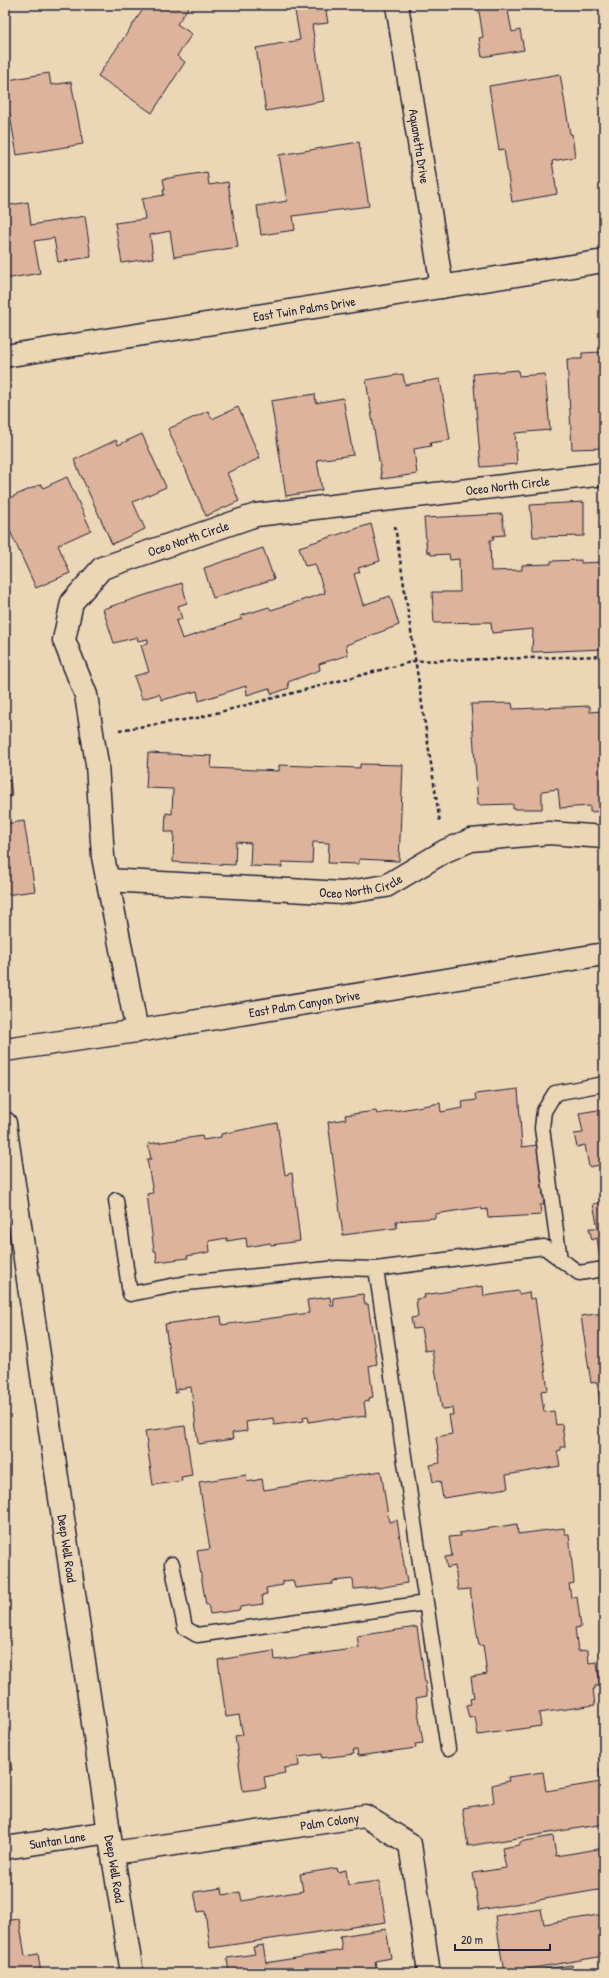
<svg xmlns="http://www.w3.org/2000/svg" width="609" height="1978" font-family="'Patrick Hand',sans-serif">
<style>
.building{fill:#ddb39b;stroke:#22223b}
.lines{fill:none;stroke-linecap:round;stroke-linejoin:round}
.lane-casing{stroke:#22223b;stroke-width:17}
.street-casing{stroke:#22223b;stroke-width:25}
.primary-casing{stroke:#22223b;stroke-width:25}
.path{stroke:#22223b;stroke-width:2.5;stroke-dasharray:4 3;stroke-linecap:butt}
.lane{stroke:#ebd7b5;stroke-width:14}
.street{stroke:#ebd7b5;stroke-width:22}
.primary{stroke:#ebd7b5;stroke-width:22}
.labels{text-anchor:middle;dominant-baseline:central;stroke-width:3;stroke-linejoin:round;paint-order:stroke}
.street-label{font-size:13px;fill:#22223b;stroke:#ebd7b5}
</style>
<rect width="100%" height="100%" fill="#ebd7b5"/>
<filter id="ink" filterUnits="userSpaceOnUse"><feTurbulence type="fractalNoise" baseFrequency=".025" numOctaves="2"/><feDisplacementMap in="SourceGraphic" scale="8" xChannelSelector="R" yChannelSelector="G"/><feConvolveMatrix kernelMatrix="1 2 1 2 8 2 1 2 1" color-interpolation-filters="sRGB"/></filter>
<g filter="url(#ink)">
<path class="building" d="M146,5H190L177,24L192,34L177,56L185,62L152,113L98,76Z
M294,5H325L328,23L312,25L324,101L266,111L256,48L300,40Z
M478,5H507L512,32L520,30L524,50L482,57L479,38L483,37Z
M49,73L51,85L71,82L83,144L17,155L9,110H5V74H7L8,80Z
M560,74L570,134H572L575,157L552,161L557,194L512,202L504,149L499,150L489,86Z
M359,142L369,206L293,216L295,230L261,235L257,206L287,201L279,155Z
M207,172L209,185L228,182L238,247L174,257L170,231L150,235L153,258L122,263L115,223L145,219L142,199L164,195L163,190H165L163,179Z
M28,202L31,225L85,216L91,257L58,262L54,238L34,241L40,273L5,279V206Z
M601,352L602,361L599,362L600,365H604V448L572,449L567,359H582V353Z
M518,370L519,376L545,374L550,430L515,433L517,464L481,467L473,374Z
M403,374L405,385L440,379L450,440L430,443L431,446L414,449L417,474L382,479L366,380Z
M315,394L316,403L343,398L353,455L317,460L322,490L286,496L271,401Z
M238,407L260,458L227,473L239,501L206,516L168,429L208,411L212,419Z
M142,434L166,487L133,502L145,529L112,544L74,460L116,440L118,445Z
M67,477L91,530L58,545L70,573L36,588L5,520V500L41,484L43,488Z
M601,501H604V534H602Z
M584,502V536L533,537L530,505Z
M502,514L505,535L493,536L494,540H490L491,571L522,570V565L551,564V561L581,560V563L603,562L604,558V649L532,652L533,629L492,633L491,622L434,623L432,592H460L459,559L450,560L449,554L431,555L430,552H427L424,518Z
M371,524L380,561L358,568L360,572L354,574L363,605L390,596L399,625L346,645L348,655L319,664L320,670L288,682L289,688L272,694L269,688L247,695L246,686L199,701L197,691L162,700L159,694L142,699L134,676L149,672L141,645L148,643V639L138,641L137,637L114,643L103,609L182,583L187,603L178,606L182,619L176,621L182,639L242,619L240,616L269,607L271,610L325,593L315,564L305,566L299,547Z
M263,548L274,579L213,598L204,568Z
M512,703L513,709L590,706V712L604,711V811L590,812V806L560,808L558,789L542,791V809H513V804L478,805L471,704Z
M148,753L212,756L211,768L279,771V765L360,768V764L403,765L399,861L359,859V864L328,863L329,843L313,842L312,863L282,862V867L250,866L251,843L236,842L235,865L173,862L174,832H165L166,813L172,814L173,789L146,788Z
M10,780L12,796L5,797V781Z
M24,821L35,891L5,895V824Z
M518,1089L522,1147L538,1145L544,1205H540L541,1215L488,1218L487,1209L482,1210L481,1207L435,1214V1218L396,1221L397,1228L343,1235L328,1122L346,1119L345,1115L376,1111L377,1114L440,1103L441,1112L463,1108L462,1102L476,1100L475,1094Z
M604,1109V1256L600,1257L597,1238L592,1240L589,1228H598L593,1204L603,1202L599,1184L603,1183L600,1165L589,1167L585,1145L577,1147L574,1134L583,1133L579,1113Z
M277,1123L285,1175L292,1173L300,1241L271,1245L270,1243L247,1247L246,1238L227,1241V1238L209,1241L210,1252L187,1256L188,1258L157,1262L156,1251H154L147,1194L153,1193L147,1159H151L148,1144L202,1136L203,1140L221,1137V1134Z
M483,1286L484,1296L518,1291L519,1294L529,1292L530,1299L535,1298L548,1390L541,1391L544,1412L554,1411L556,1425L562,1424L565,1447H561V1450L557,1451L560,1466L506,1475L508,1488L443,1498L440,1481L433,1482L430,1465L440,1463L436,1437L452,1434L449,1415H453L452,1408L442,1409L432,1350L425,1351L421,1328L413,1329L411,1318L418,1317L416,1299L425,1298L424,1295Z
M363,1294L365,1304H368L377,1364L369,1366L373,1397L369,1398V1401L364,1402L366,1416L334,1420L333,1418L309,1422L308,1416L303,1417L304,1421L274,1425L273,1418L246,1422L247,1431L232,1433L233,1439L198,1444L191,1387L177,1389V1393H175L165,1324L221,1316L222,1325L309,1313L307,1300L330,1297L331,1306H334L333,1298Z
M604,1313V1418H603L597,1382L591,1383L581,1316Z
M185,1426L192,1475L181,1477L182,1481L153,1485L145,1431Z
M381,1471L389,1522L397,1520L407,1583L378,1588V1587L354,1589L353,1579L333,1581L332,1584L295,1588L293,1580L283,1581V1585L266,1588L267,1594L262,1595L263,1604L240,1607V1610L210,1614L208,1604L206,1605L197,1551L210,1549L199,1482L246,1475L247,1482L262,1479L264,1490Z
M517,1524L518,1534L564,1528L565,1534H569L574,1583L569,1584L571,1598L577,1597L581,1627L575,1628L578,1651L588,1650L589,1663L597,1662L600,1686H595V1689H593L595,1705L539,1713L541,1726L478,1735L475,1717L469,1718L466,1705L471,1704L470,1699L474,1698L471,1677L487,1674L483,1645L479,1646L470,1589L458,1590L455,1566L447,1568L445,1557L452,1556L449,1537L460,1536L459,1533Z
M417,1627L427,1696L416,1698L423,1743L415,1744L416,1748L358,1756L357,1750H353L354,1754L322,1758V1754L298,1757L299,1766L284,1768L285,1773L264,1777L266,1788L243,1791L235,1736L243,1735L239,1715L226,1717L218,1660L274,1651L275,1660L359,1648L357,1636Z
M5,1728L12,1770L5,1771Z
M604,1768V1824L468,1846L462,1808L494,1803L492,1785L509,1781L508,1777L543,1772L546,1791L601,1782L599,1769Z
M553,1836L556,1856L604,1848V1889L479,1910L473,1873L506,1868L502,1848L520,1845V1842Z
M337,1868L338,1872L346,1870L348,1885L379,1881L386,1922L210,1948L205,1911L198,1912L194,1892L222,1888L223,1895L240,1892L242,1901L303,1891L300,1874Z
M541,1909L544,1924L604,1914V1956L504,1973L495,1916Z
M19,1919L25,1956L38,1954L41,1973H5V1921Z
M386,1929L391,1958L375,1961L377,1973H229L227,1958L255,1954L253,1947L263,1945L266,1963L342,1950L340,1936Z
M572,1965L573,1973H538V1970Z"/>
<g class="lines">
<g class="lane-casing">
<path id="lane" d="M116,1200L130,1294L186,1283L338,1268L376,1269
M560,1260L542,1128L544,1111L555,1093L604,1084
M172,1564L185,1628L197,1635L426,1603
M448,1749L376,1269L544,1247L579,1273L604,1269"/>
</g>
<g class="street-casing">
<g id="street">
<path id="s1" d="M397,5L442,287"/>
<path id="s2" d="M5,356L604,261"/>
<path id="s3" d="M107,880L342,893L386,886L445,851L471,840L549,833L604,837"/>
<path id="s4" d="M137,1031L103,857L97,764L86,695L64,640L72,602L102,568L256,515L604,474"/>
<path id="s5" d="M5,1123L109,1832L132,1973"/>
<path id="s6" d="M5,1848L109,1832"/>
<path id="s7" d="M113,1853L365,1816L410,1844L429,1973"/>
</g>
</g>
<g class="primary-casing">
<g id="primary">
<path id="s8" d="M5,1050L137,1031L604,954"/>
</g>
</g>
<path class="path" d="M395,526L440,823
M119,730L197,718L415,661L604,656"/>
<use href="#lane" class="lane"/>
<use href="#street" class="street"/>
<use href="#primary" class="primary"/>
</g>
</g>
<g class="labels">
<g class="street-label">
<text stroke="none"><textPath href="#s1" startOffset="143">Aquanetta Drive</textPath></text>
<text stroke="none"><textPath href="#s2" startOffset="303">East Twin Palms Drive</textPath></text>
<text stroke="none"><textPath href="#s4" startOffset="900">Oceo North Circle</textPath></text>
<text stroke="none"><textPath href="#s4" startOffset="575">Oceo North Circle</textPath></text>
<text stroke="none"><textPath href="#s3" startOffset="255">Oceo North Circle</textPath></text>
<text stroke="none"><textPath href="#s8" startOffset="303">East Palm Canyon Drive</textPath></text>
<text stroke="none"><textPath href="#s5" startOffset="430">Deep Well Road</textPath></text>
<text stroke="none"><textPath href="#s7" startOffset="219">Palm Colony</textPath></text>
<text stroke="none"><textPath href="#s6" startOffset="53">Suntan Lane</textPath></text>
<text stroke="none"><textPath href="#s5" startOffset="754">Deep Well Road</textPath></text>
</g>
</g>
<rect width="609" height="1978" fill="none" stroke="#ebd7b5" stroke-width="20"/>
<rect x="10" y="10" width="589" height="1958" fill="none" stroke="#22223b" stroke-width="1.5" filter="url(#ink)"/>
<path d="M455 1944v6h95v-6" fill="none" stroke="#22223b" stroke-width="2"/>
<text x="461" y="1944" font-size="12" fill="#22223b" stroke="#ebd7b5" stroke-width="3" paint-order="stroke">20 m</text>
</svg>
